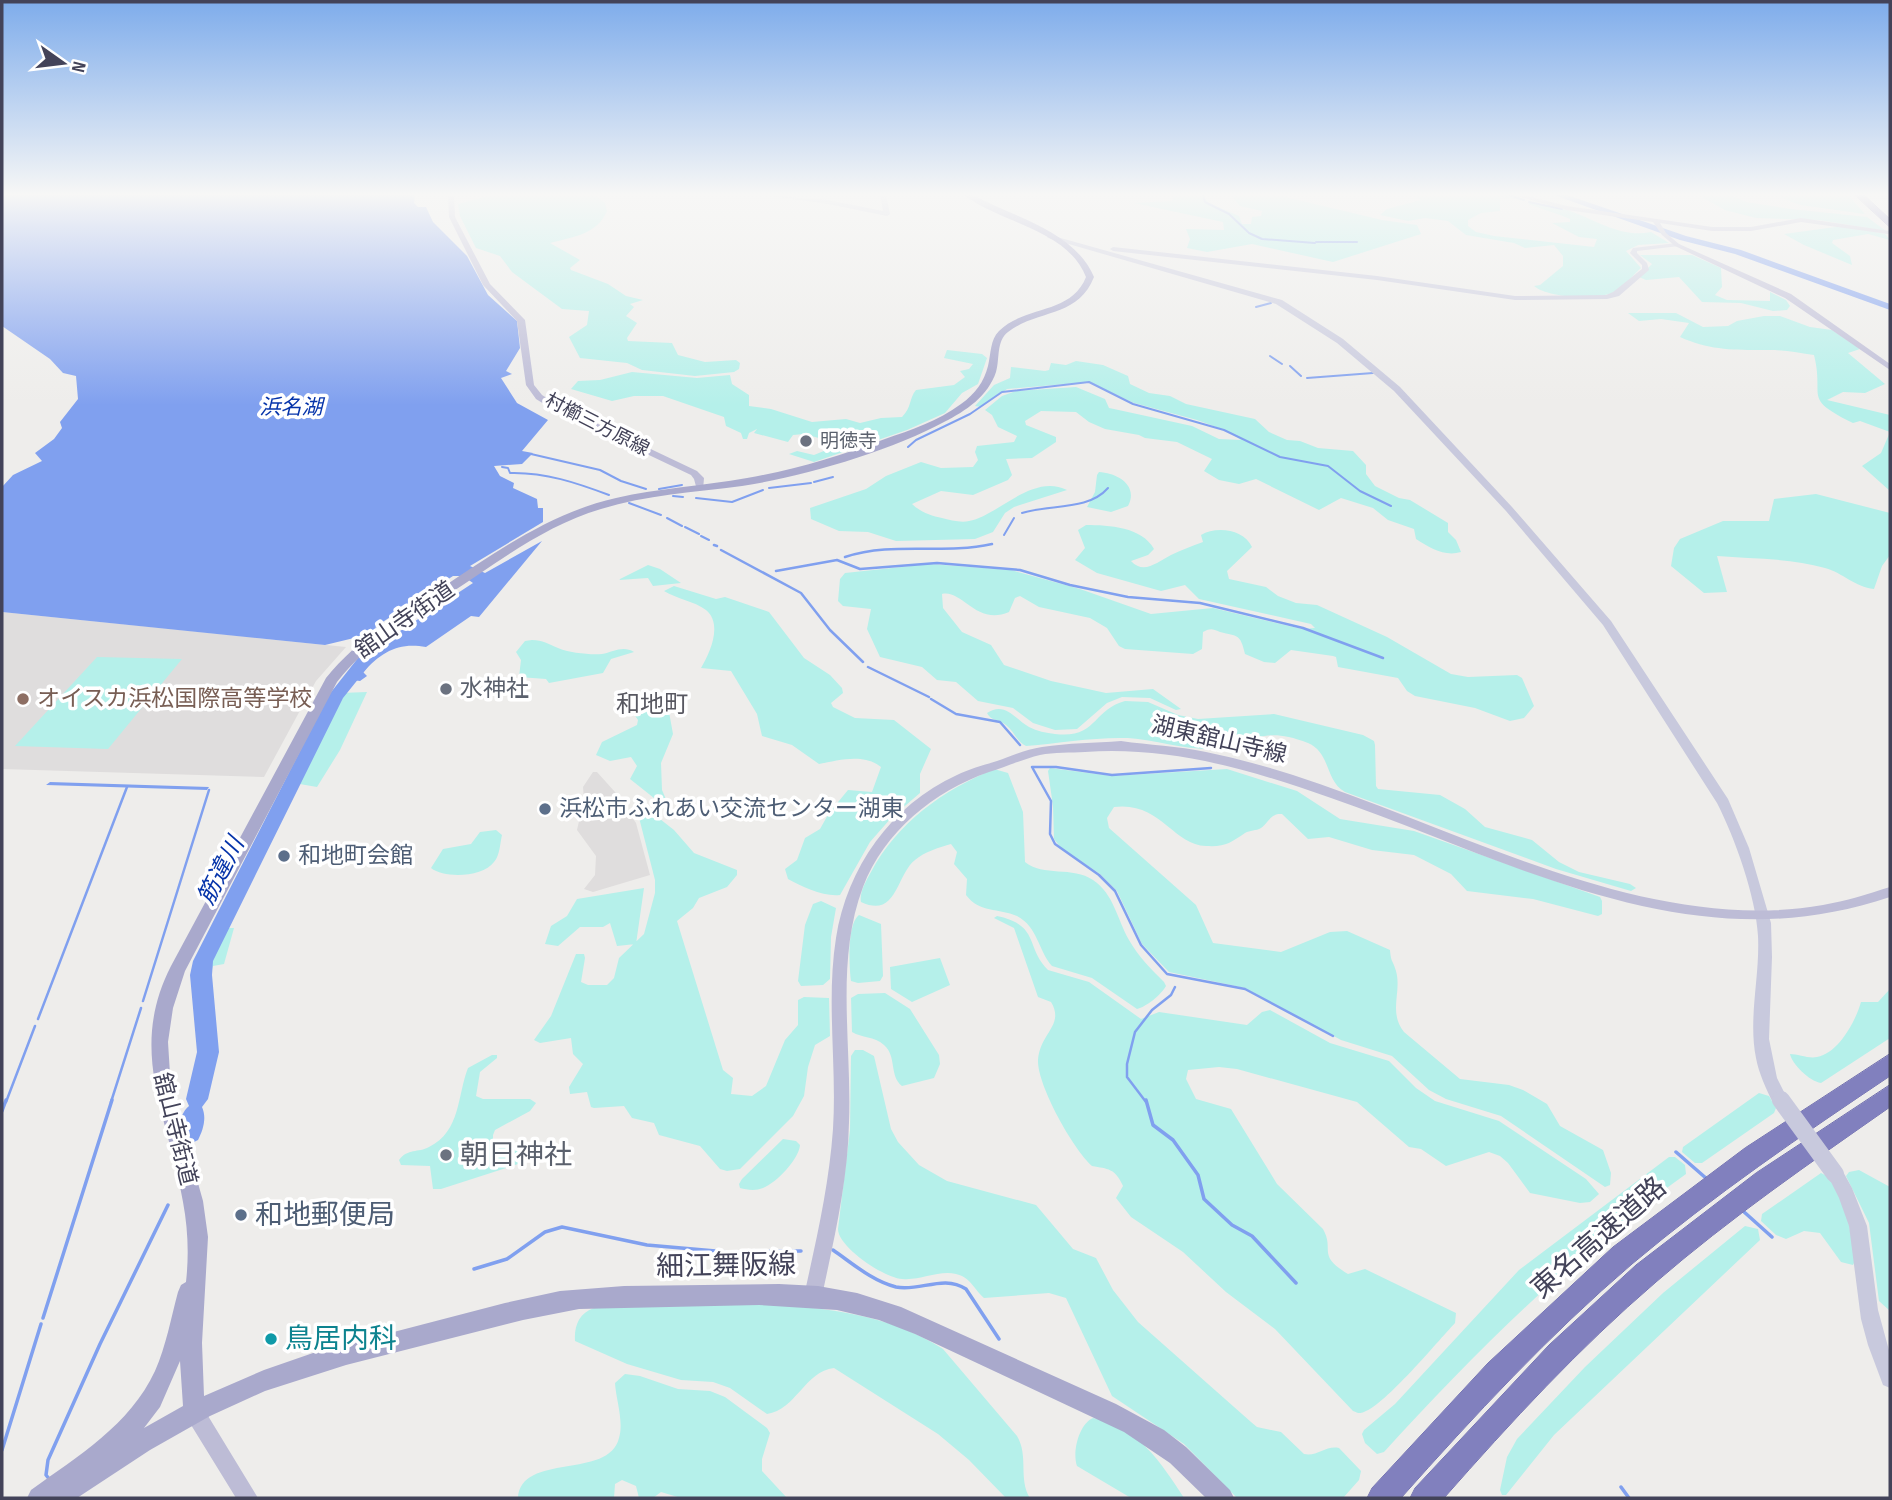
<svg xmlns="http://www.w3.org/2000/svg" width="1892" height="1500" font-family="'Sofia Sans Condensed','Noto Sans JP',sans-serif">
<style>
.education{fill:#dfdddd}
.green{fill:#b5f0ea}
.water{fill:#80a0ef;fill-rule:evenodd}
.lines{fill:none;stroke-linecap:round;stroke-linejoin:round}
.stream-far2{stroke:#80a0ef;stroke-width:2}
.stream-far1{stroke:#80a0ef;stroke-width:2.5}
.stream{stroke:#80a0ef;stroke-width:3.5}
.river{fill:#80a0ef;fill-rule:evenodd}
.motorway-casing{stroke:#6d6ba9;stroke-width:1}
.tertiary{fill:#c8c9dd;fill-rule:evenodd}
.secondary{fill:#bdbcd6;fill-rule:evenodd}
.primary{fill:#a9a9cc;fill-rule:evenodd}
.motorway{fill:#8180be;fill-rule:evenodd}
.tertiary-bridge-far1{stroke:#c8c9dd;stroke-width:14}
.tertiary-bridge{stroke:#c8c9dd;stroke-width:18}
.worship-dot{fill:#6b7280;stroke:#fff;stroke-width:2.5}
.education-dot{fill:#8d6e63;stroke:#fff;stroke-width:2.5}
.service-dot{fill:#5c6f8a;stroke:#fff;stroke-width:2.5}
.culture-dot{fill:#0f9aa8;stroke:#fff;stroke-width:2.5}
.labels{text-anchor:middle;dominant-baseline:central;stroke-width:7;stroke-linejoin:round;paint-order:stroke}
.far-street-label{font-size:19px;fill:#434359;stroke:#fff}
.far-worship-label{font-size:19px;fill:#5b616d;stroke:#fff;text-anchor:start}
.far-water-label{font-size:21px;font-style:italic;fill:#0634aa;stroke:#fff}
.street-label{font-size:23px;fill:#434359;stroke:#fff}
.worship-label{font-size:23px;fill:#5b616d;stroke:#fff;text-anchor:start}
.education-label{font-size:23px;fill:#785e54;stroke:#fff;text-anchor:start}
.service-label{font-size:23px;fill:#4e5e75;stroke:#fff;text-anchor:start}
.neighbourhood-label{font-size:24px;fill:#585861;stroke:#fff}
.water-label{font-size:24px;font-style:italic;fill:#0634aa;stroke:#fff}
.near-worship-label{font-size:28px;fill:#5b616d;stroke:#fff;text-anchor:start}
.near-service-label{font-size:28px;fill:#4e5e75;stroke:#fff;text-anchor:start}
.near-street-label{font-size:28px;fill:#434359;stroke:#fff}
.near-culture-label{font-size:28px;fill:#0d838f;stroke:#fff;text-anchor:start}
</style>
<rect width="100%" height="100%" fill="#eeedeb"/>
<path class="education" d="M2,612L346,647L316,681L264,777L2,769Z
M593,772H597L615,792L636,823L650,875L593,892L584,889L595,875L596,856L577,830L584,799L583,787Z"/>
<path class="green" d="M492,195H595L605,203L607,211C597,235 572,237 550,243L580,260L570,268L571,270L608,284L626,296L643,300L630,304L634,307L626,316L637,323L627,338L628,341L672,343L678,355L705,362L736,360L740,363L739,369L734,372L695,376L642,370L627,363L580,358L569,337L587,325L589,311L562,309L512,272L500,256L476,248L460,216L458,204Z
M1175,195H1202L1209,203L1239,216L1242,224H1251L1252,217L1261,216L1262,211L1240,206L1231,195H1277L1382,220L1417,225L1421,234L1333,262L1252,244L1207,252L1187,248L1190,239L1186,229L1224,230L1223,222L1134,203L1172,201Z
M1413,195H1509L1522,200L1500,197V211L1481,213L1468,220V226L1476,232L1494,236L1594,247L1597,239L1579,237L1552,223L1570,222V219C1556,213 1542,209 1528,204L1530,202C1544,206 1560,207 1573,212C1599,222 1623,238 1651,232L1669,243L1638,245L1626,251L1641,268C1633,275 1625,286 1616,291C1599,301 1548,298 1534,286L1540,285L1563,266V256L1554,245L1525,248L1514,243L1466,235L1448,221L1425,218L1408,221L1380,215L1387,209L1421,200Z
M1698,195H1730L1746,202L1791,209L1867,217L1886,231L1819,220L1756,218L1725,210Z
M1775,195H1848L1865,214L1800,205Z
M1843,226L1885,234L1890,240L1868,234L1833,240L1832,243L1850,256L1852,265L1804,245L1784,234Z
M1640,255H1692L1721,268L1722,287L1715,295L1727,300L1770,301V292L1786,300L1790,306L1787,310L1773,311L1741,303L1702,302L1679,277L1646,280L1639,277L1652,264Z
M1628,313H1676L1703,327L1728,326L1737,321L1764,316H1780L1810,327L1832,330L1860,349L1848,353L1885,384L1865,393L1843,392L1827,400L1890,415V432L1860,421L1853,423C1801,397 1825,399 1814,355C1800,353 1785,350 1770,350C1737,350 1711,351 1680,337L1689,323L1661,319L1639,321Z
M947,350L982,354L987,358L978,384L962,393L945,413L907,430L814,462L789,454L797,451L814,455L841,444L804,434L793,435L788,442L754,433L757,429L749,433L747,439H743L741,433L726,426L724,417L663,396H634L612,401L571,389L578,381L600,380L632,372L697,378L730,375L732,384L749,395V406L771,409L812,422L846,419L860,423L881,418L902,417C912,407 909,398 916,390L954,385L965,377L960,371L969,369L973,364L944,358Z
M1076,361L1103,365L1128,376L1130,384L1149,393L1170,396L1186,404L1255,419L1269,432L1287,440L1300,441L1318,448L1353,451L1366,465V474L1375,486L1399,498L1410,500L1448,523V532L1456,540L1461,552C1445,557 1430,548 1416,539L1414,529L1388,520L1373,508L1341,498L1319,510L1256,479L1239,484L1219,480L1204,471L1212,459L1177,442L1145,438L1139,435L1105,429L1089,422L1076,412L1041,411L1025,421L1026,425L1056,437V442L1032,458L1006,459L1012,475L1008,480L973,495L941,491L912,504C919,511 931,516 942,518C950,520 961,523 969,521C998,516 1032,473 1067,490L1014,507L1005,513L993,532L975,539L896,541L868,532L839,531L811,519L810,508L866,489L886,476L921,462L941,468L973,467L978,460L975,452L977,446L1014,442L1017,436L998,427L992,415L985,410L1002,396L1016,391L1076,387L1105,399L1109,408L1114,409L1192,426L1219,439L1241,440L1227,431L1197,420L1134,403L1089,382L1007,389L981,407L975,406L994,385L1010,378L1011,367L1045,371L1049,370L1051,363L1066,365Z
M1890,432V491L1862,466L1881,453Z
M1099,472C1117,473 1139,485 1128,506L1111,512L1087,507L1095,492L1097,475Z
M1816,494L1890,513V555L1882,566L1874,589C1855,587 1843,573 1825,568C1791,558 1752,559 1717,556L1727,592L1704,593L1671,566L1674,548L1680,539L1723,521H1769L1774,499Z
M1086,525C1109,525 1142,527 1154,549L1148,555L1131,561C1144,575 1157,562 1171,555C1181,550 1192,546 1203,542L1201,535C1216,526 1244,529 1252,547L1227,571L1229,579L1266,587L1278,596L1296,603L1317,605L1387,637L1451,674L1468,677L1517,675L1522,678L1534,706L1524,718L1510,721L1475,708L1415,696L1407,691L1398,678L1338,667L1336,657L1333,656L1291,650L1275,663L1264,662L1245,654C1240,633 1238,637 1220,632C1212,629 1211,628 1203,632L1202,649L1193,654L1125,649L1119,646L1107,628L1090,618L1039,607L1020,596L1015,598L1009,612C976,626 962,589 942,594L943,608L962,632L991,645L1004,665L1051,681L1106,693L1153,689L1181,709L1176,710L1150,698L1122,697L1107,703L1077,729L1055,730L1033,723L1013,708L978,701L956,682L937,680L922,667L880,657L867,629L871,609L843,606L838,601L840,579L845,573L930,564L1011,570L1080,589L1151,614L1213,608L1302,629L1315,628L1311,624L1199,599L1185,585L1161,591L1097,573L1075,560L1085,548L1078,530Z
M648,565L660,569L681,583L653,586L648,578L618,580Z
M674,586L716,599L725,597L769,612L804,658L830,675L842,688L843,693L831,703L833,707L855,718L894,720L931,749L920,774V793L892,817L870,842L840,895C824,897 802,887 788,879L785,869L797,860L805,838L820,829L829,813L848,790L872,792L881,767C864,753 839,760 819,764L792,745L762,736L757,714L731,671L701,668C710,653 723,624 706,610C694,601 677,599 664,591Z
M532,640C543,640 548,644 558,648C569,653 591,655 602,654C613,652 623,645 634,652L611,659L603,673L549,683L546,679L519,677L521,660L516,652L525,641Z
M97,657L182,659L108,749L15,746Z
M367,692L340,750L317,787L294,783L341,693Z
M1125,701L1148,702L1178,715L1198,719L1274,714L1363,735L1374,741L1375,745L1376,786L1378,789L1440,795L1465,809L1485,827L1532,840L1559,862L1579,872L1630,884L1636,888L1631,891L1556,869L1345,792C1325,781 1331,753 1308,743C1257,723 1251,748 1208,749C1182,749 1155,740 1128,738C1093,737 1061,743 1026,746C1017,742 1014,731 1006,725C998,719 991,721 987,713C1005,701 1015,719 1029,727C1037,731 1046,733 1055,734C1097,739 1092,710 1125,701Z
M655,704L662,711L669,712L673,734L661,763L662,790L668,804L664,806L630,779L637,766L631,757L610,761L596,755L602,742L637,725L638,720L628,706Z
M1050,768L1112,776L1227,769L1297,791L1340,819L1414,831L1600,897L1602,901V914L1598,916L1533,899L1467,891L1451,874L1414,855L1372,850L1329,837L1308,839L1282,814C1270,813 1269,823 1261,828C1256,831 1250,830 1245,833C1230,843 1226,847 1206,846C1173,845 1160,801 1114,807L1107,818L1109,828L1196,905L1213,943L1281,952L1330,932L1347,931L1390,950C1391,963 1393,960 1396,971C1402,992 1388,1012 1404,1032L1460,1079L1509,1085L1523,1090L1547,1104L1560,1126L1603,1150L1611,1173L1610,1185L1605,1187L1501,1116L1446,1099L1429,1090L1392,1056L1341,1040L1245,988L1169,972L1142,944L1117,891L1100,874L1061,848L1054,839L1053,806L1048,771Z
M994,769L1008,773L1023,812L1025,862C1043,877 1073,866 1093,880C1114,894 1117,919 1129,940C1138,956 1151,969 1164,982L1166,986C1161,995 1146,1007 1137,1009L1092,978L1052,966C1038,950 1038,927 1017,916C999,908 979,913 966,895L967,879L954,864L957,852L951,844C940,847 924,852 915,860C896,875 897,919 861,902C859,893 866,881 871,872C898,822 942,791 994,769Z
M637,801L674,830L694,853L737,870V875L727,887L699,898L693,908L677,921L723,1070L733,1078L731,1094L752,1096L766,1086L785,1040L798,1025V1000L804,997L829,998L830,1036L815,1045L808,1067L804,1096L793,1116L740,1169L727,1171L720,1169L700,1146L659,1135L654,1123L632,1118L624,1106L594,1108L591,1107L587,1092L570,1094L569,1087L583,1064L573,1054L571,1038L540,1043L534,1040L551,1016L576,954H584L585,958L581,982L588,985H607L614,978L619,958L644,934L655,893V880L635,802Z
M496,830L502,835C500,843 500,855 494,862C483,877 445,879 431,868L443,849L471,844L480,832Z
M644,888L636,944L617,946L610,923L603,927H580L558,946L545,944L551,926L567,916L577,899Z
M821,901L836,908L831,937L830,979L823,985L801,986L798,981L805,925L813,904Z
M859,915L881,924L883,976L880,981L858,983L851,981C849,966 847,924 859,915Z
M997,916C1040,925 1025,947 1048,970L1089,982L1141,1019L1159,1012L1247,1025L1262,1012L1270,1010L1330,1043L1389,1061L1416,1088L1435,1101L1499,1121L1586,1179L1599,1194L1590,1202L1580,1203L1530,1193L1508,1163L1500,1156L1489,1152L1446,1166L1421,1149L1409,1147L1357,1102L1237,1069L1219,1067L1188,1070L1186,1079L1196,1099L1231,1109L1277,1184L1323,1229C1335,1250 1316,1255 1348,1274L1365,1269L1456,1313L1455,1323C1437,1342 1386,1404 1364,1412C1359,1414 1358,1413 1353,1411L1275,1329L1226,1292L1183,1252L1131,1217L1116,1198L1123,1186C1115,1168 1108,1169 1092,1166C1073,1149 1037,1085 1038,1060C1040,1033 1065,1025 1051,1002L1038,997L1014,928L994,918Z
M222,928H234L224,964L213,966L206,989V965Z
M940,958L950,985L912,1002L891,989L890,967Z
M1890,989V1038L1821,1083C1809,1081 1792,1064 1790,1054C1798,1054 1809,1059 1817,1057C1839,1053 1856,1020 1861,1002H1878Z
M885,993L910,1009L939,1055L940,1064L934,1078L902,1086C889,1076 897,1056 884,1045C874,1036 862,1038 852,1032L851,998L858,994Z
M855,1050H863L874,1056L891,1129L898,1142L919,1165L947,1181L1036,1205L1073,1249L1096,1258L1113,1290L1138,1322L1251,1422L1257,1427L1281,1432L1304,1454C1317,1457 1326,1445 1339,1448L1361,1471L1359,1480L1343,1498H1237L1184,1444L1112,1396L1066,1298L1049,1293L984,1298C974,1289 970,1277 956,1274C938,1270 920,1281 902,1279C884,1278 838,1247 838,1229L850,1130L851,1056Z
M492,1055H497V1058L480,1072L476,1096L483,1099H530L536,1103L530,1111L495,1130L493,1135V1148L544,1149L547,1152L543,1156L441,1189H433L430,1166L401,1165L399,1160C408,1148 418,1153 429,1147C461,1131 457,1096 468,1068Z
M1759,1093L1769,1096L1776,1108L1774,1113L1702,1163H1695L1682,1152L1683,1147Z
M783,1139L796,1141L800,1145C799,1159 776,1183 763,1188C756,1191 747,1190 740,1188L739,1184L742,1179Z
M1669,1157H1675L1685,1165L1686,1174C1575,1253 1476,1351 1384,1452L1377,1454L1365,1443L1362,1434L1364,1430L1395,1404L1519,1270Z
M1859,1170L1890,1187V1311L1879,1301L1869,1223L1846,1176L1849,1172Z
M1821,1173C1846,1183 1851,1237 1855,1261L1853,1265L1841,1262L1820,1233L1804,1231L1786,1239L1776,1235L1761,1221L1762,1214Z
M1745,1226L1758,1229L1760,1240L1554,1435L1506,1495H1502L1500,1490L1507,1457L1517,1439L1585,1367L1663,1293Z
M765,1304C827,1308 889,1314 943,1349L1017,1436C1029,1456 1018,1479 1030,1498H1006L969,1460L938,1434L834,1368C805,1371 796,1410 767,1414L730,1388L713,1382L681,1380L627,1364L575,1341C574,1326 579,1313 594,1308Z
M625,1374L640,1376L678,1389L710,1391L725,1397L767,1428L770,1433L762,1459V1471L787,1498H681L661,1492L653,1498H639L636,1486L622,1480L615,1484L614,1498H518C521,1452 609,1480 619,1438C624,1421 616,1400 615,1383Z
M1093,1418C1137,1425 1162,1464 1184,1498H1131L1077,1466C1072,1452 1079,1424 1093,1418Z"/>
<path class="water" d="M2,195H415L414,203L418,207H426L433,222L467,256L488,295L517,321L520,348L506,371L512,374L501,378L517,403L548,420L522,451L533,453L522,464L494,466L500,476L514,483L513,488L537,499L538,508H543V522L470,566L485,573L542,541L479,617L471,616L426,647C398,642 382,652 363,672L367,676L360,681L345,679L364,657L360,655L368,654L373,645L354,638L325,645L2,612V487L13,475L42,461L35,453L54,439L62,428L60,422L78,399L76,376L63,373L50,359L2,326ZM453,576H463L473,583L394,635H389L375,627Z
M50,782L209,787L207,790L46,785Z"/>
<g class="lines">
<path class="stream-far2" d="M1203,195L1205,202L1229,214L1248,232
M1509,195L1524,200
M1529,202L1562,209
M1249,233L1262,239L1315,243
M1316,242H1357
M1256,307L1271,303
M1270,356L1282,364
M1290,366L1301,376
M1307,378L1373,373
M908,447L916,440L970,414L1002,392L1089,382L1133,404L1224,430L1280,457L1328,466L1360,491L1391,506
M531,454L600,470L621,481L646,489
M502,467L508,468L510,473C545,472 577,483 609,495
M814,482L833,477
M769,488L811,483
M659,489L682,485
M673,496L683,497
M696,498L732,502L763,490
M629,503L661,515
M1022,513C1050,504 1088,511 1108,488
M667,518L682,526
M685,527L699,534
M1004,535L1014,518
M701,536L709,540"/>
<path class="stream-far1" d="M714,545L717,546
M721,550L801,593L830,630L863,662
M845,557C893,541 943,555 992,544
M776,571L837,560L860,569L937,563L1020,570L1070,585L1128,597L1200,603L1303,628L1383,658
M868,667L929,697
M931,699L956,714L1000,722L1020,745
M1032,767L1051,801L1050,834L1055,844L1099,875L1115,891L1141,945L1167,974L1245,989L1333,1036
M1032,767H1056L1112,775L1211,768
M143,1001L209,790
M38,1019L127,787
M6,1102L35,1026
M111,1102L141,1008
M1146,1102L1127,1077V1064L1135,1032L1152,1010L1171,995L1175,987"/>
<path class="stream" d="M1146,1100L1153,1125L1173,1140L1198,1175L1204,1199L1232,1225L1252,1236L1296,1283
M2,1111L6,1100
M1676,1152L1707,1179
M1743,1211L1772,1237
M833,1250C852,1263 872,1281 896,1287C920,1292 943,1274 966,1289L999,1339
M474,1269L507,1259L545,1232L562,1227L647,1245L727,1252L801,1251
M43,1318L112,1100
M2,1450L41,1324
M50,1480L46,1475L48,1460L100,1344L168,1205
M1621,1487L1629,1498"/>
<path class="river" d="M1554,195H1567L1686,236L1741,250L1890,304V310L1735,254L1680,240Z
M364,657L372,662L343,698L213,961L212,975L219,1052L208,1099L202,1107C207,1118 203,1130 198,1140L190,1144L182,1140C177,1130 180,1113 189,1106L186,1099L197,1052L190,975L193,961L328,696L358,658Z"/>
<g class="motorway-casing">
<path id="motorway" d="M1855,195H1864L1890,219V227Z
M1890,1054V1076C1802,1135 1714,1195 1632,1264C1549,1335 1474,1416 1401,1498H1367L1372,1488L1488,1363L1613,1247L1745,1148Z
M1890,1085V1107C1810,1163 1730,1218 1656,1282C1579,1348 1511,1422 1444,1498H1410L1415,1488L1549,1345L1636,1265L1756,1173Z"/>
</g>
<path class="tertiary" d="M763,195L828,200L883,211L880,195H886L890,214L887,216L828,204Z
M1050,235L1282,300L1343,339L1400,387L1512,507L1611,621L1728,799L1749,848L1771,923L1772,957L1769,1039L1777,1078L1787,1098L1785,1103L1779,1105L1773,1103C1766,1088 1759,1074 1756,1058C1748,1018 1760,977 1758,936C1756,897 1735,838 1717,803L1603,625L1506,511L1394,391L1337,343L1276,304L1048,238L1047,237Z
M1677,243L1680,245L1679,246L1637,251V253L1647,263L1649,270L1619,296L1607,299L1515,300L1377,280L1113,251L1110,249L1113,247L1377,276L1515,296L1606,295L1613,292L1642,269V265L1630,253L1633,248Z
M1835,1166L1841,1168L1852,1188L1867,1226L1878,1310L1890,1354V1388L1883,1385L1868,1345L1861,1319L1849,1226L1839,1198L1827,1174L1829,1168Z"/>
<path class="secondary" d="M448,195H454L455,217L490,284L525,320L534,385L542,395L558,405L697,471L704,478L703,490H697L694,479L691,475L552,409L536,399L526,385L517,321L483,285L449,217Z
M1513,195H1523L1567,206L1712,227H1751L1801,218L1890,231V233L1888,234L1801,222L1751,231H1712L1660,223L1666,233L1679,244L1791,294L1890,364V370L1785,298L1675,246L1662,235L1653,222L1567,210Z
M1121,741C1149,745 1178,746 1206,752C1235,758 1265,766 1293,775C1459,828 1645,936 1823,905C1846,901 1868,894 1890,887V897C1806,925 1729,925 1642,906C1535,882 1435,834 1331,798C1252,770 1170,746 1085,752C1071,753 1054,752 1040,755C1023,759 1006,767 989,772C934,791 884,832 863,887C835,961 852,1045 849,1122C848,1181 834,1239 822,1296L819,1302L813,1305L807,1302L804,1296C816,1241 829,1186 833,1129C837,1066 826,1001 836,938C847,868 891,805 957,775C969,769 984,765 997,761C1011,756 1027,749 1042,747C1068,743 1095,743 1121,741Z
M195,1403L202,1406L258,1498H236L188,1420L185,1413L188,1406Z"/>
<path class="primary" d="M964,195H973C1013,217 1075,231 1094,277C1078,318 1038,309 1008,332C996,341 1000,359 996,372C988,396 966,411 944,422C891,451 802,477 742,486C695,492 646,495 601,509C544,526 498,562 449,594C408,621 367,643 337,682L185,971L173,1008L168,1042L170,1074L176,1105L203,1201L208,1237L202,1343L204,1396L264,1370L313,1353L505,1303L560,1291L624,1286L779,1284L818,1286L857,1293L901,1307L1116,1404L1164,1430L1186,1447L1230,1490L1234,1498H1206L1170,1463L1124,1432L915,1334L879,1320L837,1310L759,1305L579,1309L523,1320L346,1365L265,1391L210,1416L150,1450L77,1498H27L31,1490C78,1456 130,1425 155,1371C166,1346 171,1318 178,1292L181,1285L186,1282C189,1255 188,1229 183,1202C169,1117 127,1052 171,966L326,678C358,638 400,615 443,587C498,551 550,513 616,498C659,488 703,486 747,478C794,470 840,456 885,439C911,430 938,421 961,404C975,394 984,382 988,366C991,354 990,340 999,331C1025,305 1071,315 1086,277C1067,229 1002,224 964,195ZM180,1361L183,1406L144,1428L160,1407Z"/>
<use href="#motorway" class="motorway"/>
<path class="tertiary-bridge-far1" d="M1779,1098L1782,1102"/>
<path class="tertiary-bridge" d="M1781,1100L1835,1174"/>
</g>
<linearGradient id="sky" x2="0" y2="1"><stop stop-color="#7eaceb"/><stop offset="0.48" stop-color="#f7f7f6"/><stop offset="1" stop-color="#f7f7f6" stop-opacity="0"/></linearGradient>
<rect width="1892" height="405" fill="url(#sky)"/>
<g class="worship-dot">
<circle cx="806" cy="441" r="7"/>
<circle cx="446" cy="689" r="7"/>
<circle cx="446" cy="1155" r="7"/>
</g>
<circle class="education-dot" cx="23" cy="699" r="7"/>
<g class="service-dot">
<circle cx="545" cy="809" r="7"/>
<circle cx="284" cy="856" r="7"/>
<circle cx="241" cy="1215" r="7"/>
</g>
<circle class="culture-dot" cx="271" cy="1339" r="7"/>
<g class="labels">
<g class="far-street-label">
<text transform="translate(597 425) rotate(27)">村櫛三方原線</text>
</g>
<g class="far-worship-label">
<text x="820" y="441">明徳寺</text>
</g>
<g class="far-water-label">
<text x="291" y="407">浜名湖</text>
</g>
<g class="street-label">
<text transform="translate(405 620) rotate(-35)">舘山寺街道</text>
<text transform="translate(1219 740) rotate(13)">湖東舘山寺線</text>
<text transform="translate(175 1129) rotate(76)">舘山寺街道</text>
</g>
<g class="worship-label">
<text x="460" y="689">水神社</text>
</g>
<g class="education-label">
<text x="37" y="699">オイスカ浜松国際高等学校</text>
</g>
<g class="service-label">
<text x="559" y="809">浜松市ふれあい交流センター湖東</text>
<text x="298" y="856">和地町会館</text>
</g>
<g class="neighbourhood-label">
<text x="652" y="704">和地町</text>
</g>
<g class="water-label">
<text transform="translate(221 871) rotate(-63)">筋違川</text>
</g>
<g class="near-worship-label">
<text x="460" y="1155">朝日神社</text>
</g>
<g class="near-service-label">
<text x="255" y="1215">和地郵便局</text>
</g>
<g class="near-street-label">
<text transform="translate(1599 1238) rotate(-41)">東名高速道路</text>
<text transform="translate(726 1266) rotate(-1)">細江舞阪線</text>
</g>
<g class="near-culture-label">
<text x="285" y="1339">鳥居内科</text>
</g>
</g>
<rect width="1892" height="1500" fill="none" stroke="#434359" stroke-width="7"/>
<g transform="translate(63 63) rotate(104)" stroke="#ffffff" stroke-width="5" paint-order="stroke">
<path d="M0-5L12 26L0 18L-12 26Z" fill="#434359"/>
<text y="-10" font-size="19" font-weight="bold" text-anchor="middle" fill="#434359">N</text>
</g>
</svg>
